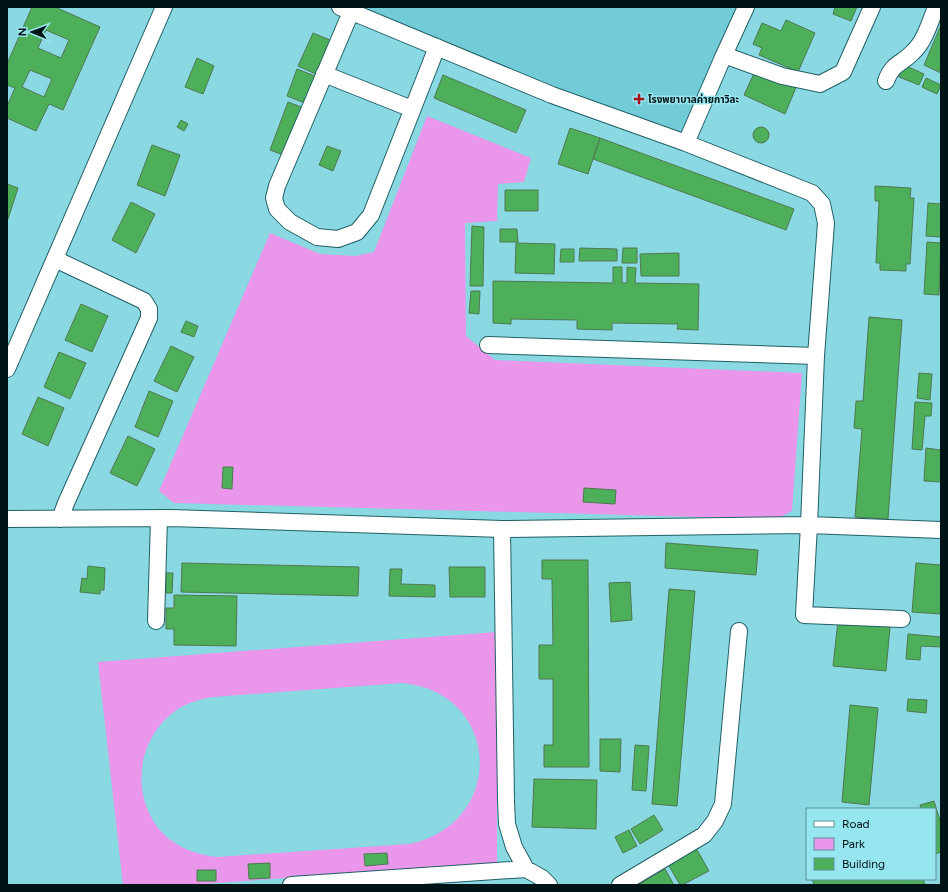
<svg xmlns="http://www.w3.org/2000/svg" width="948" height="892" font-family="Figtree,'Noto Sans Thai',sans-serif">
<style>
.built{fill:#72ccd7}
.green{fill:#e996eb;fill-rule:evenodd}
.building{fill:#4eaf5a;stroke:#4e7951;fill-rule:evenodd}
.lines{fill:none;stroke-linecap:round;stroke-linejoin:round}
.minor-casing{stroke:#215f66;stroke-width:18}
.minor{stroke:#fff;stroke-width:16}
.poi-dot{fill:#a8131b;stroke:#96e5ef;stroke-width:1.5}
.labels{text-anchor:middle;dominant-baseline:central;stroke-width:3;stroke-linejoin:round;paint-order:stroke}
.poi-label{font-size:10px;font-weight:bold;fill:#001417;stroke:#96e5ef;text-anchor:start}
</style>
<rect width="100%" height="100%" fill="#89d8e2"/>
<path class="built" d="M345,7H744L686,143Z"/>
<path class="green" d="M427,116L531,158L524,182L498,184L497,221L465,223L466,336L495,360L802,373L792,511L777,519L174,503L159,491L270,233L320,254L355,256L374,252Z
M497,632V863L189,885H123L98,662ZM402,683C502,692 507,824 409,844L217,857C201,855 186,851 172,841C138,816 132,765 156,731C164,719 176,708 190,703C198,700 206,698 214,697Z"/>
<path class="building" d="M32,7H55L100,27L63,110L49,104L36,131L7,118V106L15,88L7,85V64ZM46,30L69,40L61,58L38,48ZM30,70L52,79L44,97L22,87Z
M835,7H857L851,21L833,14Z
M786,20L815,33L798,72L759,55L762,48L753,44L762,23L781,31Z
M941,25V73L924,65Z
M313,33L335,42L320,76L298,66Z
M197,58L214,66L203,94L185,87Z
M904,65L924,74L919,85L899,77Z
M757,67L797,85L785,114L744,95Z
M297,69L320,78L310,105L287,96Z
M443,75L526,110L516,133L434,98Z
M926,78L941,85L937,94L922,87Z
M288,102L304,108L286,156L270,150Z
M181,120L188,124L184,131L177,127Z
M753 135a8 8 0 1 1 16 0a8 8 0 1 1-16 0Z
M570,128L600,138L588,174L558,164Z
M600,138L794,209L786,230L593,159Z
M152,145L180,155L165,196L137,185Z
M327,146L341,151L333,171L319,165Z
M7,184L18,188L8,219H7Z
M875,186L911,188L910,198H914L910,264H906V271L880,270V263H876L879,201H875Z
M505,190H538V211H505Z
M131,202L155,214L136,253L112,240Z
M928,203L941,204V237L926,236Z
M472,226L484,227L483,286H470Z
M500,229H517L518,242H500Z
M927,242L941,243L939,295L924,294Z
M516,243L555,244L554,274L515,273Z
M580,248L617,249V261H579Z
M623,248H637V263H622Z
M561,249H574V262H560Z
M679,253V276H641L640,254Z
M613,267H622V283H627V267L636,268L635,283L699,284L698,330L677,329L678,324L612,323V330L577,329V320L511,319V324L493,323V281L613,283Z
M471,291H480L479,314L469,313Z
M81,304L108,316L92,352L65,340Z
M869,317L902,320L888,519L855,517L862,429L854,428L856,401H863Z
M186,321L198,326L194,337L181,332Z
M171,346L194,357L177,392L154,381Z
M59,352L86,363L70,399L44,387Z
M919,373L932,374L930,400L917,398Z
M149,391L173,401L158,437L135,427Z
M38,397L64,408L48,446L22,434Z
M915,402L932,403L931,416H925L922,450L912,449Z
M128,436L155,449L137,486L110,473Z
M926,448L941,450V482L924,481Z
M223,467H233L232,489L222,488Z
M584,488L616,490L615,504L583,502Z
M666,543L758,550L756,575L665,568Z
M542,560H588L589,767H544V745H553V679H539V645H553L552,579H542Z
M182,563L359,567L358,596L181,592Z
M916,563L941,565V614L912,612Z
M88,566L105,568L104,590H100V594L80,592L82,578L87,579Z
M449,567H485V597H450Z
M390,569H402L401,584L435,585V597L389,596Z
M166,573H173L172,593H166Z
M630,582L632,620L611,622L609,583Z
M669,589L695,591L677,806L652,804Z
M174,595L237,596L236,646L174,645V629H166V608H174Z
M838,621L890,627L886,671L833,666Z
M908,634L941,637V647L921,646L920,660L906,659Z
M908,699L927,700L926,713L907,711Z
M850,705L878,708L869,805L842,802Z
M600,739H621L620,772L600,771Z
M635,745L649,746L646,791L632,790Z
M534,779L597,780L596,829L532,827Z
M934,801L937,811L935,812V809H921L920,805Z
M937,811L941,823V852L935,854V812Z
M654,815L663,830L640,844L631,829Z
M629,830L637,846L623,853L615,837Z
M696,848L709,871L682,885H680L668,864Z
M387,853L388,864L365,866L364,854Z
M270,863V878L249,879L248,864Z
M665,869L674,885H638Z
M197,870H216V881H197Z
M812,879H923L925,885H911V884L908,885H814Z"/>
<g class="lines">
<g class="minor-casing">
<path id="minor" d="M340,7L552,95L686,143L812,193L822,204L826,223L816,356L809,525L804,615L902,619
M351,12L277,186L274,198L277,209L290,222L317,237L338,239L357,232L371,215L437,47
M724,55L782,76L820,84L843,72L872,7
M324,74L412,109
M886,81C893,62 901,65 913,52C925,41 930,22 936,7
M686,143L724,55L746,7
M55,259L144,301L149,309V318L66,503L60,519
M488,345L816,356
M7,369L164,7
M7,519L171,518L502,529L809,525L941,530
M502,529L506,800L507,824L514,847L526,869L542,878L549,885
M156,621L159,518
M291,885L526,869
M620,885L704,835L715,821L723,804L739,631"/>
</g>
<use href="#minor" class="minor"/>
</g>
<path class="poi-dot" d="M637 93h4v4h4v4h-4v4h-4v-4h-4v-4h4z"/>
<g class="labels">
<g class="poi-label">
<text x="648" y="99">โรงพยาบาลค่ายกาวิละ</text>
</g>
</g>
<rect width="948" height="892" fill="none" stroke="#001417" stroke-width="16"/>
<rect x="806" y="808" width="130" height="72" fill="#96e5ef" stroke="#5a9199"/>
<rect x="814" y="821" width="20" height="6" fill="#ffffff" stroke="#5a9199"/>
<text x="842" y="828" font-size="12" fill="#001417">Road</text>
<rect x="814" y="838" width="20" height="12" fill="#e996eb" stroke="#5a9199"/>
<text x="842" y="848" font-size="12" fill="#001417">Park</text>
<rect x="814" y="858" width="20" height="12" fill="#4eaf5a" stroke="#5a9199"/>
<text x="842" y="868" font-size="12" fill="#001417">Building</text>
<g transform="translate(32 32) rotate(271)" stroke="#96e5ef" stroke-width="3" paint-order="stroke">
<path d="M0-3L7 15L0 10L-7 15Z" fill="#001417"/>
<text y="-6" font-size="11" font-weight="bold" text-anchor="middle" fill="#001417">N</text>
</g>
</svg>
